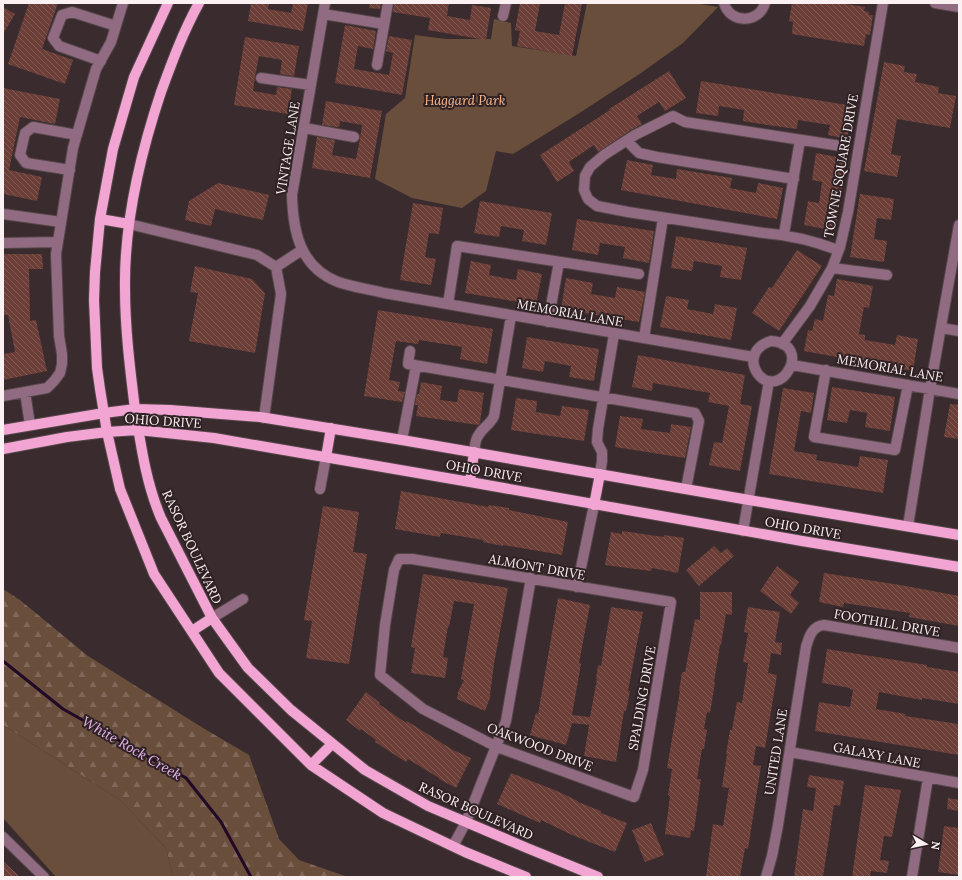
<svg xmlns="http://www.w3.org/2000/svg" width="962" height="880" font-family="Lora,serif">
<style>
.forest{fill:url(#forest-firs)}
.park{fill:#694e3c}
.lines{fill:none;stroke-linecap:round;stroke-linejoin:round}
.stream{stroke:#210927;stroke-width:3}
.building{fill:url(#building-back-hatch)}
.minor-casing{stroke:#554749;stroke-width:12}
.major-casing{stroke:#554749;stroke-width:12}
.minor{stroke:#916b81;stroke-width:10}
.major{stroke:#f2a5d2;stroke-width:10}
.labels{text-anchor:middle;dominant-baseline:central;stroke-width:4;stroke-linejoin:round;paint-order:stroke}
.park-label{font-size:13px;font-style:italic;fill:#fcba8f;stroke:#2f2124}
.street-label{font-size:13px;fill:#fbf0f2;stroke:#2f2124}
.water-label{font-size:14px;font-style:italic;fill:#e6b6f0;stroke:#2f2124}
</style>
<defs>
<pattern id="forest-firs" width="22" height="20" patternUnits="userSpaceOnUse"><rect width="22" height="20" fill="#694e3c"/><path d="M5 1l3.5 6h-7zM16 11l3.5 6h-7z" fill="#7f6859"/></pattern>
<pattern id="building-back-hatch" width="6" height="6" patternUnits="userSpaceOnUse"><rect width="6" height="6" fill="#6b3e37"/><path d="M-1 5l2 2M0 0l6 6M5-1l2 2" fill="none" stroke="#815a54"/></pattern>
</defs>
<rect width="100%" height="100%" fill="#3a2b2e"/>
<path class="forest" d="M3,589L20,600L88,656L203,728L249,755L279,839L299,860L345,876H378L394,877H173L166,848L120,800L3,725Z"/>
<path class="park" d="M587,3H695L718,7L683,43L641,73L578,114L513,154L496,151L486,191L462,208L412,198L375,179L386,114L405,98L415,35L446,39H491L494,19L511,23L512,46L576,56Z
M3,725L120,800L166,848L173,877H56L3,818Z"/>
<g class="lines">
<path class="stream" d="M3,661L63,709L186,778L221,822L251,877"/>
</g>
<path class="building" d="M29,3H58L42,49L73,60L65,84L8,64Z
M251,3H269L268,9L291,13L293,3H308L303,31L248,21Z
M370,3H381L380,9L369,8Z
M394,3H449L447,16L470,20L472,5L491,8L486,40L428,30L430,18L393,12Z
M520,3H540L535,31L559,35L565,3H582L572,56L517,46L520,31L515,30Z
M792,3H840L865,7L864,11L869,12V15H873L870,35L866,34L864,46L792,34L793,22L789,21Z
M3,7L15,14L3,34Z
M345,25L376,31L373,49L358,46L354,69L389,75L393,53L386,51L389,36L412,40L402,95L335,83Z
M245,37L299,46L294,76L280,74L282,60L259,56L255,77L253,91L276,95L277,87L292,89L288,114L234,105Z
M884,62L905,66L904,72L917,74L915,82L939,87L938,93L956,96L950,128L897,119L891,154L901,156L897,177L864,171Z
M669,71L686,98L665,111L659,102L637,116L642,124L631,130L598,152L594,145L569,162L574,171L557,182L540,155L610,110L609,109Z
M701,81L853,106L847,139L828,135L830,125L798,120L797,129L767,125L743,121L744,110L719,106L718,116L696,113Z
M3,88L60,99L55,124L20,117L9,170L42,177L37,201L3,194Z
M326,101L382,111L370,178L312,168L317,137L335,140L332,155L356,159L360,139L362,125L340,121L339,127H337L322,125Z
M816,153L847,159L835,231L804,225L808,201L819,203L822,182L812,180Z
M627,160L653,165L651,175L676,179L677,169L732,178L730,188L756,193L758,183L783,188L777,219L621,190Z
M218,183L269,195L263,220L215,209L211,226L185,220L189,201Z
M860,194L894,199L891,220L877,218L874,239L887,241L884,262L850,257Z
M480,201L552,213L546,245L522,241L524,230L501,226L499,237L474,233Z
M413,203L443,208L439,234L429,233L425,257L436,259L431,285L400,280Z
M577,219L654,231L649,263L623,258L625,247L600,243L598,255L572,250Z
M676,236L747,248L741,280L720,277L722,266L694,261L692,271L671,268Z
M797,250L822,266L779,331L752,313L769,287L772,288Z
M3,254H42L43,269H29L30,321L36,320L47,371L3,380V354L15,352L8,315H4Z
M471,261L491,265L489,275L516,280L518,269L542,274L536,305L465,293Z
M195,266L252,279L265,293L255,353L189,341L198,293L190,292Z
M566,278L593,283L591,294L615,298L617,287L645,292L639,322L561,309Z
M837,279L873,286L869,308L864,307L859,334L865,335V340L895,345L897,335L918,339L913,371L804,351L808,330L812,331L815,319L823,321L828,295L834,296Z
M666,296L689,300L687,309L713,314L715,304L737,308L731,340L660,327Z
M378,310L493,329L487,364L460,359L462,347L419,340L418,344L396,341L389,380L400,382L398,391L405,392L402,402L364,396Z
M527,337L599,349L594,381L569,377L571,366L545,361L543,372L522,368Z
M638,355L745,375L740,404L752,406L740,471L709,465L714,442L722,443L729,406L708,402L710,393L653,383L652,391L632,387Z
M421,382L442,386L440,400L457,402L459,389L484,393L480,423L478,425L416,416L418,405H415L417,394H419Z
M832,387L895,397L890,431L865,427L867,413L850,410L847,423L827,420Z
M783,388L814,393L811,413L801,411L794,451L817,455L816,460L858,467L860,456L888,460L883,493L769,474Z
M516,398L537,401L536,412L560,416L562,406L589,410L584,441L511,430Z
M950,404L959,405V439L944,437Z
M620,416L643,419L641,429L670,433L671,424L691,427L685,458L615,447Z
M401,491L488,507L489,505L509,508V510L568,522L562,555L503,545V546L483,542V540L441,533L440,537L395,529Z
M323,506L359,512L353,552L367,554L349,664L306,658L312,621L304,620Z
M622,531L664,537V535L684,538L678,573L652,568L651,571L605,565L611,532L622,534Z
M714,546L721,553L727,548L734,556L699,586L686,570Z
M777,566L799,582L790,595L799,603L791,614L760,591Z
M824,573L906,586L959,596V626L909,617L910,613L844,603L843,607L819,602Z
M423,574L508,588L494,664L490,695H491L485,711L457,699L458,692L464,680L461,679L474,604L454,601L449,627L448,626L443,657L448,658L445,678L411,673L415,648L411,647Z
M700,592H732V615L726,614L721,645H720L714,682H715L713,695L710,713L707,712L704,729L707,730L704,749H702L697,779H701L694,831L691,830L690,838L665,834L670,796L668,795L672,769L667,768L680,691H679L682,672H685L695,619L700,620Z
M558,598L590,605L579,663L581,664L572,715L590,717L597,679H596L598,665L601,666L611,607L643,612L628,691H630L626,711H624L616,762L584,756L589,725L572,723L566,745L530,735L536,713L538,714Z
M748,607L780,612L775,642L782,643L781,655L771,653L768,673L777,675L765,748L756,746L753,765L761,766L748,849L745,848L740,877H706L713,824L723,826L729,788L722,787L727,754H726L730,730H732L737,702L742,703L748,663L743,662L748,633L744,632Z
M827,649L927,665V667L959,672V704L922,698V700L879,692L876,709L906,714L905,716L959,724V755L815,731L819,702L850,707L853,690L850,689V688L822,683Z
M366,692L380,703L379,704L406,723L407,721L453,750L471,758L456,788L439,779V778L408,759L406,762L375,742L376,740L361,729L360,731L346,720Z
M511,773L557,791L578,801V802L601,811V813L627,823L615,852L572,835L541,820L540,823L497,804Z
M809,775L844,781L840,806L834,805L823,877H794L803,809L813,811L816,788L807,787Z
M865,785L901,790L892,837L884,836L880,860L889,861L887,873L871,871L870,877H852Z
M948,798L959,800V811L947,809Z
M651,823L664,855L645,862L632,830Z
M944,826L959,828V875L938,872Z
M3,861L20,877H3Z"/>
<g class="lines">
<g class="minor-casing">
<path id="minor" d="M325,3L292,195C293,232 300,267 338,282C352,287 369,289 384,293L753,357
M724,3C730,24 759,24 765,3
M935,3L959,7
M323,14L384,24
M503,16L506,3
M101,61L59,46L53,38L62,15L72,12L116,26
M377,65L388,3
M261,78L311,85
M304,128L354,137
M627,141L639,153L657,157L794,179
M70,170L26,163L20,155L25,133L33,127L77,135
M3,214L61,222
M129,224L257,255L276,267L281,294L264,418
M784,234L800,140
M3,243L58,242
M838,250C814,241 790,235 764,233L628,212L597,206L588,199L584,190L585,176L590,167L604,155L635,135L673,116L685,122L841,146
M276,267L302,250
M832,268L887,275
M448,304L457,246L639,274
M548,322L559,262
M941,328L959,331
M644,338L663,218
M771,341C815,344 780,402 758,374C748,360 755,346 771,341Z
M782,344L810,306L832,268L840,247L848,212L883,3
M410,351L408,364L695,413L699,421L686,489
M792,365L959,394
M826,370L814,437L895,450L908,385
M25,392L30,425
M3,396L47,388L54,381L60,373L62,364V354L59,336L56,254L73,148L96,69L111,42L123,3
M402,440L416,366
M474,452C475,447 475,440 478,436C483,427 490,425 494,416L511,316
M600,474L602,461V452L597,442L598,429L614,334
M320,489L326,457
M908,526L930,389L959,225
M743,531L769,381
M399,559H412L671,602L643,770L634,797L497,747L423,709L380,675L385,625L394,570Z
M577,587L594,505
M212,618L243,599
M790,752L959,783
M3,837L44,877
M453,846L466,822L506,721L531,578
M766,877L772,856L778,825L806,647C809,637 812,626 824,625L959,648
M912,877L928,778"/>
</g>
<g class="major-casing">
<path id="major" d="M168,3L134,77L113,149L100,219L95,272L94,300L97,368L100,389L107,432L120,489L154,574L219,673L311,765L383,813L465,852L526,877
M199,3C183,32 172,62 161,92C140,155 124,222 125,288C125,328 130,369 135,409C141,446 146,483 161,518L212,618L248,668L291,710L365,770L428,806L527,848L598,877
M100,219L129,224
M3,430L104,413L135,409L170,410L260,417L402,440L749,500L959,535
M3,449L67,437L107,432L138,430L214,438L470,482L802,541L959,567
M326,457L331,428
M470,482L474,452
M594,505L600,474
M192,631L212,618
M311,765L332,744"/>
</g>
<use href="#minor" class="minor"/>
<use href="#major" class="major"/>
</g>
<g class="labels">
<g class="park-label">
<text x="465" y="100">Haggard Park</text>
</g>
<g class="street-label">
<text transform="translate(288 148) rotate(-81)">VINTAGE LANE</text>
<text transform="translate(841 166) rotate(-80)">TOWNE SQUARE DRIVE</text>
<text transform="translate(570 313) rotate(10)">MEMORIAL LANE</text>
<text transform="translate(890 368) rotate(10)">MEMORIAL LANE</text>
<text transform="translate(163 421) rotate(4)">OHIO DRIVE</text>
<text transform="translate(484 471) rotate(10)">OHIO DRIVE</text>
<text transform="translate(803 528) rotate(10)">OHIO DRIVE</text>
<text transform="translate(192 547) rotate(65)">RASOR BOULEVARD</text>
<text transform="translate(537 567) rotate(10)">ALMONT DRIVE</text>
<text transform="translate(887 623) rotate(10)">FOOTHILL DRIVE</text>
<text transform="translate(642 698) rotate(-80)">SPALDING DRIVE</text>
<text transform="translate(540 747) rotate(21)">OAKWOOD DRIVE</text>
<text transform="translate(776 752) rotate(-81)">UNITED LANE</text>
<text transform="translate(877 755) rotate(11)">GALAXY LANE</text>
<text transform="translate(476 811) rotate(24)">RASOR BOULEVARD</text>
</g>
<g class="water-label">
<text transform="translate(132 748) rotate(30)">White Rock Creek</text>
</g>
</g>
<rect width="962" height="880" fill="none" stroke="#fbf0f2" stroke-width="8"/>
<g transform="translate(926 844) rotate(99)" stroke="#2f2124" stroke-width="3" paint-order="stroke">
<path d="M0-3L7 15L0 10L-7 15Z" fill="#fbf0f2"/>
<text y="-6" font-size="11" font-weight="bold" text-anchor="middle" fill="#fbf0f2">N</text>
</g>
</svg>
